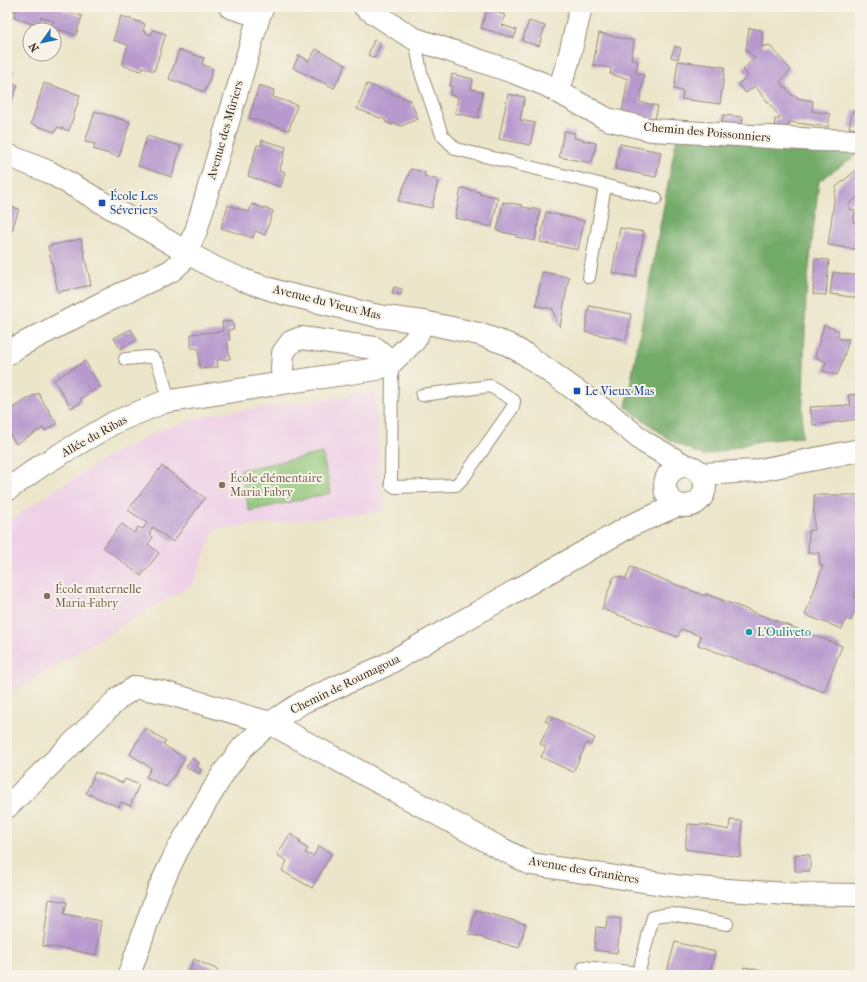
<svg xmlns="http://www.w3.org/2000/svg" width="867" height="982" font-family="'IM FELL French Canon',serif">
<style>
.built{fill:#eed0e7}
.green{fill:#8ec577;stroke:#64784a}
.forest{fill:#72aa68;stroke:#566a43}
.building{fill:#b799ce}
.lines{fill:none;stroke-linecap:round;stroke-linejoin:round}
.lane-casing{stroke:#938874;stroke-width:14}
.street-casing{stroke:#938874;stroke-width:24}
.lane{stroke:#fff;stroke-width:12}
.street{stroke:#fff;stroke-width:22}
.transit-dot{fill:#1a4fb4;stroke:#f7f3e8;stroke-width:1.5}
.education-dot{fill:#8d6e63;stroke:#f7f3e8;stroke-width:1.5}
.culture-dot{fill:#0f9aa8;stroke:#f7f3e8;stroke-width:1.5}
.labels{text-anchor:middle;dominant-baseline:central;stroke-width:4;stroke-linejoin:round;paint-order:stroke}
.street-label{font-size:12px;fill:#3b2a1e;stroke:#f7f3e8}
.transit-label{font-size:12px;fill:#164399;stroke:#f7f3e8;text-anchor:start}
.education-label{font-size:12px;fill:#785e54;stroke:#f7f3e8;text-anchor:start}
.culture-label{font-size:12px;fill:#0d838f;stroke:#f7f3e8;text-anchor:start}
</style>
<rect width="100%" height="100%" fill="#f7f3e8"/>
<filter id="ink" filterUnits="userSpaceOnUse"><feTurbulence type="fractalNoise" baseFrequency=".025" numOctaves="2"/><feDisplacementMap in="SourceGraphic" scale="8" xChannelSelector="R" yChannelSelector="G"/><feConvolveMatrix kernelMatrix="1 2 1 2 8 2 1 2 1" color-interpolation-filters="sRGB"/></filter>
<filter id="wash" filterUnits="userSpaceOnUse"><feTurbulence type="fractalNoise" baseFrequency=".012" numOctaves="4" result="noise"/><feDisplacementMap in="SourceGraphic" scale="16" xChannelSelector="R" yChannelSelector="G"/><feGaussianBlur stdDeviation="0.9" result="paint"/><feColorMatrix in="noise" values="0 0 0 0 0 0 0 0 0 0 0 0 0 0 0 0 0 1.4 0 .05"/><feComposite in="paint" operator="in"/></filter>
<g filter="url(#wash)">
<rect width="100%" height="100%" fill="#ebe5c9"/>
<path class="built" d="M375,392L383,511L215,529L192,585L123,625L7,695V522L103,459L155,432L213,414Z"/>
<path class="green" d="M322,453L331,493L249,511L240,470Z"/>
<path class="forest" d="M677,136L860,150V153L819,181L806,294L802,437L759,441L703,456L670,440L626,407Z"/>
<g id="blocks">
<path class="building" d="M7,7H62V10L82,16L76,35L51,27L54,21L41,17L38,26L14,17L16,11L7,9Z
M518,7H530L529,11Z
M487,9L505,15L502,25L517,30L514,38L481,28Z
M121,16L145,24L143,31L151,35L153,30L166,34L154,71L143,67L141,71L122,65L128,45L113,40Z
M529,21L545,26L539,46L522,41Z
M749,28L762,30V47L769,45L791,70L780,82L793,96H797V98L813,101L812,111L830,114L828,127L789,122L787,130L774,128L775,119H780V117L755,86L746,93L738,84L748,76L743,69L755,58L746,50Z
M599,33L634,41L631,59L638,61L636,73L644,75L640,102L658,106L655,119L622,112L628,79L610,74L611,68L593,65Z
M374,40L381,43L375,58L368,55Z
M675,46L681,48L678,59L671,57Z
M316,49L346,65L334,88L293,68L299,55L309,61Z
M179,50L204,58L202,64L213,69L205,92L169,79Z
M678,61L725,67L720,104L682,99L683,91L674,89Z
M7,70L14,72L9,83L18,85L11,103L7,101Z
M452,74L473,79L471,89L483,92L478,118L455,113L458,97L450,95L452,86H450Z
M44,83L80,95L69,131L58,127L55,132L31,124Z
M367,84L411,101L418,119L401,126L394,123L393,125L385,122L386,120L357,109Z
M259,85L274,90L273,97L297,105L289,130L249,118Z
M508,94L525,97L520,120L535,123L530,145L499,139Z
M853,110L860,111V129L849,128Z
M95,111L130,122L119,157L93,149L95,144L85,142Z
M723,115L743,117L742,125L722,123Z
M564,131L575,133L574,138L596,143L592,163L559,157Z
M147,136L181,146L172,177L138,166Z
M262,140L286,147L280,170L285,172L281,187L248,176L257,145L261,146Z
M620,144L661,152L656,177L615,169Z
M860,167V195L849,204V209L855,210L853,222L860,223V250L828,245L836,187Z
M411,169L425,172L424,176L438,180L432,208L398,201Z
M461,188L480,192L479,194L498,197L492,227L474,223V222L455,218Z
M503,202L522,205V207L540,210L535,241L516,237V235L497,231Z
M252,204L273,211L265,235L255,231L253,238L221,228L228,205L249,212Z
M7,205L19,209L7,245Z
M546,212L584,221L578,250L540,242Z
M620,228L644,232L636,277L612,273Z
M81,239L91,285L58,292L48,246Z
M815,259L829,260L826,295L813,294Z
M542,272L569,277L560,327L554,315L553,309L536,306Z
M833,272L860,276V298L830,294Z
M394,287L402,289L401,295L392,293Z
M589,306L631,314L626,340L585,332Z
M232,321L234,329L228,330L230,340H227L230,359L217,360L218,367L200,369L198,348H191V334L223,331L222,322Z
M824,325L839,331L837,336L841,339H849L841,366L837,375L823,371L826,362L815,357Z
M7,326L13,335L7,339Z
M131,329L137,340L120,349L114,338Z
M85,361L100,387L80,399L82,402L71,408L54,380Z
M38,393L57,424L44,431L43,428L16,444L7,430V425L9,424L7,420V411Z
M860,394V419L813,425L810,407L851,405L848,395Z
M162,466L205,498L173,542L153,527L149,534L153,537L148,544L159,553L141,576L103,547L122,524L134,533L138,527L143,529L147,523L128,510Z
M814,495H860V581L854,596L860,599L851,621L846,619L842,629L805,615L823,566L820,565L819,553H808L809,530H814Z
M631,567L705,596L706,594L842,646L824,692L698,645L701,636L681,629L678,637L602,609L613,578L617,576L626,579L630,568Z
M549,715L595,738L591,745L587,743L573,772L541,757L546,747L540,744L550,723L545,721Z
M145,728L166,741L163,744L185,759L166,787L146,777L151,768L130,754Z
M192,758L199,763L197,767L201,769L199,774L194,771V772L186,767Z
M95,772L123,783L125,779L139,785L130,806L121,802L119,807L86,793Z
M730,820L742,821L741,857L685,849L688,824L705,825L729,830Z
M290,834L301,841L299,843L308,849L305,853L313,856L319,846L332,853L312,888L282,871L287,861L277,855Z
M795,854L810,855V871H795Z
M49,899L67,902L64,914L101,921L96,955L67,949L43,946Z
M476,910L526,924L519,948L469,934Z
M607,917L621,919L617,953L594,950L596,927L606,928Z
M675,942L715,952L709,975H666Z
M194,959L218,970L215,975H194L195,973L189,970Z
M744,967L767,972L766,975H742Z"/>
</g>
</g>
<g filter="url(#ink)">
<use href="#blocks" fill-opacity="0" stroke="#938874" stroke-width="1"/>
<g class="lines">
<g class="lane-casing">
<path id="lane" d="M415,39L421,73L442,135L456,149L656,198
M589,277L605,186
M125,359C131,359 147,356 151,357C160,359 166,392 169,401
M392,362L391,484L395,487L456,485L464,477L513,407L514,401L507,396L490,386L422,395
M584,967L639,973
M638,975L653,917L662,915L672,914L727,924"/>
</g>
<g class="street-casing">
<path id="street" d="M230,7L259,16
M365,7L403,32L415,39L442,48L513,72L546,85L607,119L652,130L818,140L860,141
M558,92L568,62L581,7
M7,155L49,172L81,190L186,252L217,269L243,280L282,293L378,316L423,322L479,334L507,344L525,354L577,391L611,415L644,442L686,466
M7,354L19,346L104,302L171,271L181,262L196,231L259,16L263,7
M283,383L282,369L283,353L291,342L301,338L375,348L392,362
M665 486a20 20 0 1 1 40 0a20 20 0 1 1-40 0Z
M701,474L755,471L860,450
M7,490L42,465L115,422L164,402L283,383L377,369L392,362L415,340L423,322
M7,807L120,697L136,687L163,692L270,723L496,846L531,864L682,887L788,894L860,895
M129,975L158,891L178,849L224,772L243,747L270,723L303,702L384,666L526,585L632,525L678,505"/>
</g>
<use href="#lane" class="lane"/>
<use href="#street" class="street"/>
</g>
</g>
<g class="transit-dot">
<rect x="98" y="199" width="8" height="8" rx="2"/>
<rect x="573" y="387" width="8" height="8" rx="2"/>
</g>
<g class="education-dot">
<circle cx="222" cy="485" r="4"/>
<circle cx="47" cy="596" r="4"/>
</g>
<circle class="culture-dot" cx="749" cy="632" r="4"/>
<g class="labels">
<g class="street-label">
<text transform="translate(225 130) rotate(-74)">Avenue des Mûriers</text>
<text transform="translate(707 132) rotate(5)">Chemin des Poissonniers</text>
<text transform="translate(327 302) rotate(14)">Avenue du Vieux Mas</text>
<text transform="translate(94 436) rotate(-29)">Allée du Ribas</text>
<text transform="translate(345 684) rotate(-26)">Chemin de Roumagoua</text>
<text transform="translate(584 870) rotate(10)">Avenue des Granières</text>
</g>
<g class="transit-label">
<text x="110" y="196">École Les<tspan x="110" dy="14">Séveriers</tspan></text>
<text x="585" y="391">Le Vieux Mas</text>
</g>
<g class="education-label">
<text x="230" y="478">École élémentaire<tspan x="230" dy="14">Maria Fabry</tspan></text>
<text x="55" y="589">École maternelle<tspan x="55" dy="14">Maria-Fabry</tspan></text>
</g>
<g class="culture-label">
<text x="757" y="632">L'Ouliveto</text>
</g>
</g>
<rect width="867" height="982" fill="none" stroke="#f7f3e8" stroke-width="24"/>
<g transform="translate(42 42) rotate(237)"><circle r="19" fill="#f7f3e8" stroke="#aca397"/>
<path d="M0-3L7 15L0 10L-7 15Z" fill="#1f6fb2"/>
<text y="-6" font-size="11" font-weight="bold" text-anchor="middle" fill="#3b2a1e">N</text>
</g>
</svg>
